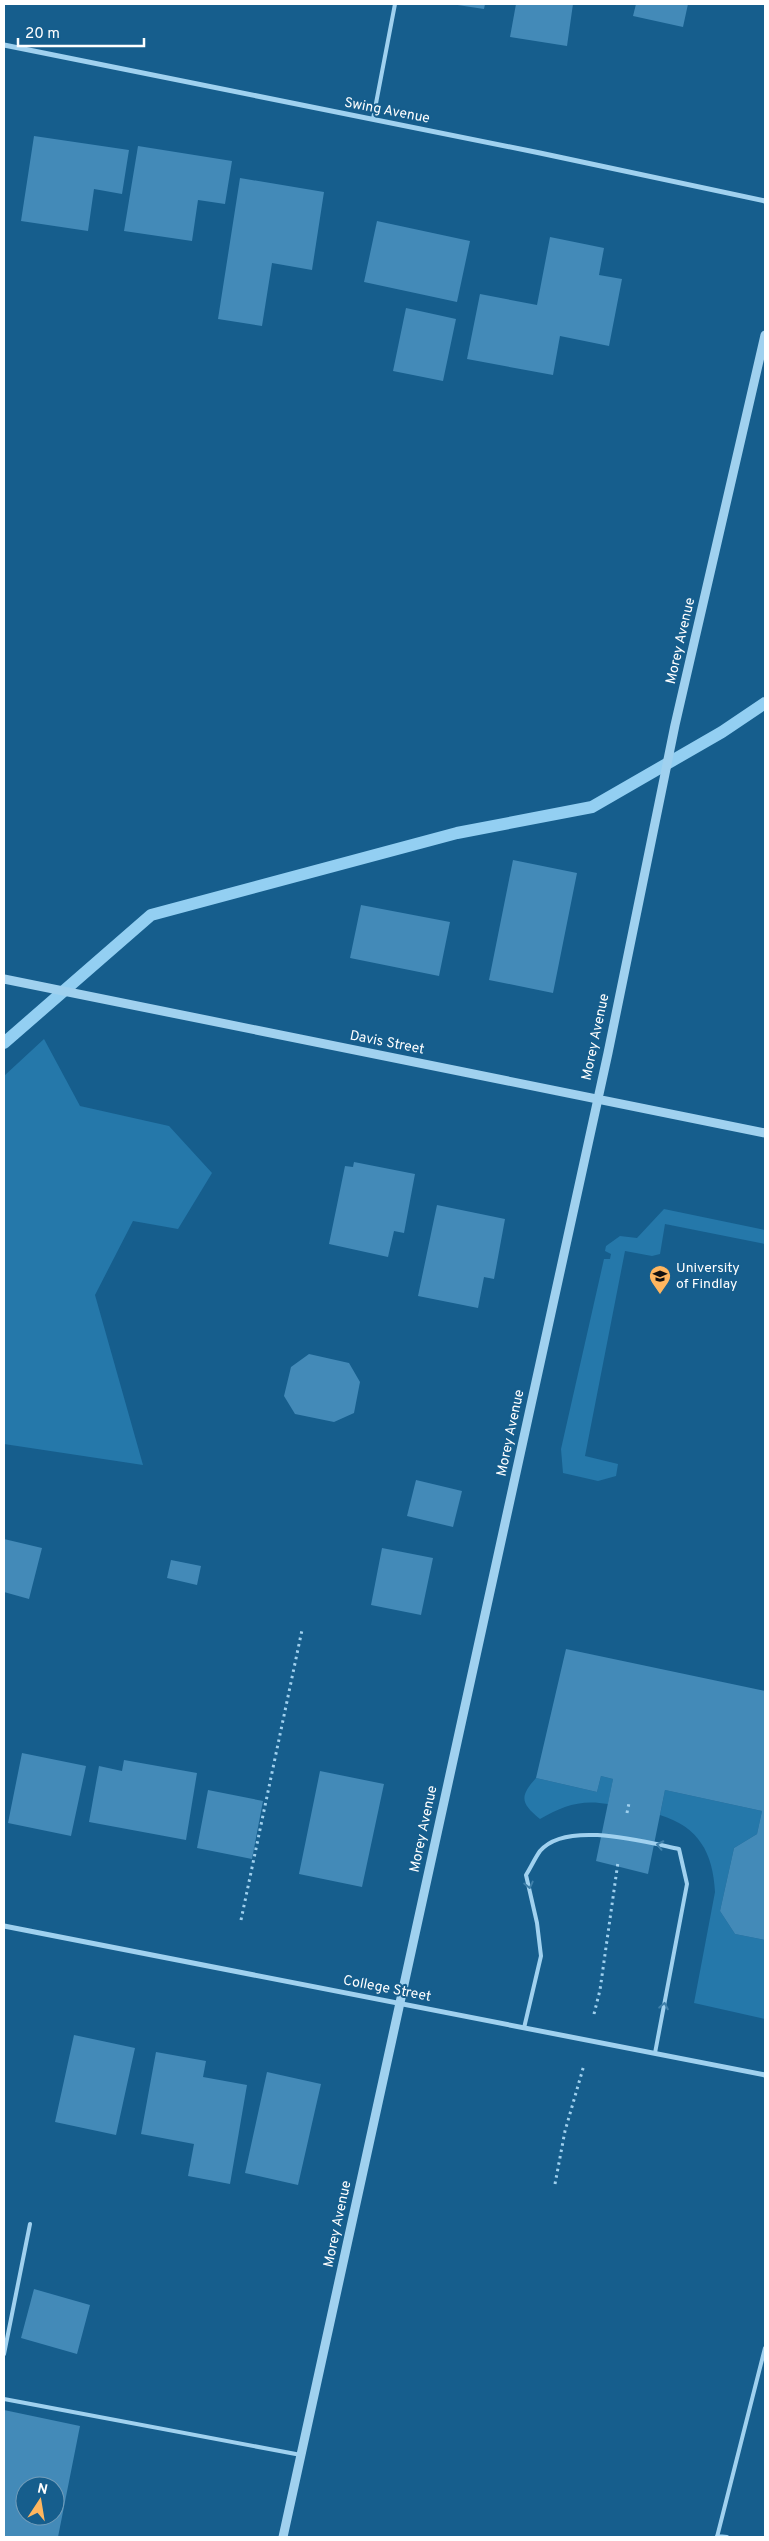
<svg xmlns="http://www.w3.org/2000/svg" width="769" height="2541" font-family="Overpass,sans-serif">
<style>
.green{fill:#2578aa}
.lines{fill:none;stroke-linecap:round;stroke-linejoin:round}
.stream{stroke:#93cff2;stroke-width:12}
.building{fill:#438ab8;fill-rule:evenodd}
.path{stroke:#a0d1ef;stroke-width:3;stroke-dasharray:2.5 4;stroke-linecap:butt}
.service{stroke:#a0d1ef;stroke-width:4}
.minor{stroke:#a0d1ef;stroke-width:5}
.tertiary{stroke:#a0d1ef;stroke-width:9}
.oneway{stroke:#3f80aa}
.labels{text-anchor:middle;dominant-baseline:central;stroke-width:4;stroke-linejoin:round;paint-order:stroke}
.street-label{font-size:14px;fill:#fff;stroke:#165e8d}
.poi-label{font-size:14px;fill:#fff;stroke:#165e8d;text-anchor:start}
</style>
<rect width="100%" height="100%" fill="#165e8d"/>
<path class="green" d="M44,1039L80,1106L169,1126L212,1173L178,1229L133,1221L95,1295L143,1465L4,1444V1076Z
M664,1209L765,1230V1244L665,1224L660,1254L652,1256L625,1251L585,1456L618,1464L616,1476L598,1481L563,1473L561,1449L604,1259H610L611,1254L605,1251L606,1246L620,1236L637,1238Z
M601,1776L613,1779L608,1804C581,1799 562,1806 540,1819C521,1803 519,1797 536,1778L597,1792Z
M665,1790L762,1811L757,1834L734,1848L720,1911L735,1934L765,1940V2019L694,2003L715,1892C713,1853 699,1827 660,1815Z"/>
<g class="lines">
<path class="stream" d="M4,1043L151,915L457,833L592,807L722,732L765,703"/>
</g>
<path class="building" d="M451,4H485L484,9Z
M516,4H573L567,46L510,37Z
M636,4H688L683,27L633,16Z
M34,136L129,150L122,194L94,189L88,231L21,221Z
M138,146L232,161L225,204L198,200L192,241L124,231Z
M240,178L324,192L312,270L272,263L262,326L218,319Z
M377,221L470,241L457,302L364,282Z
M550,237L604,248L599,275L622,279L609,346L560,336L553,375L467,359L480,294L537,305Z
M406,308L456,319L443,381L393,371Z
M513,860L577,873L553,993L489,980Z
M361,905L450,922L439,976L350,958Z
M354,1162L415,1174L404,1233L394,1231L388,1257L329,1244L345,1166L353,1167Z
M437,1205L505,1219L494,1279L484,1277L478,1308L418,1296Z
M309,1354L349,1363L360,1382L354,1413L334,1422L295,1414L284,1396L291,1367Z
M416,1480L462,1491L453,1527L407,1516Z
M4,1539L42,1548L29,1599L4,1592Z
M382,1548L433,1558L421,1615L371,1605Z
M171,1560L201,1566L197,1585L167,1578Z
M566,1649L765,1691V1940L735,1934L720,1911L734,1848L757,1834L762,1811L665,1790L648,1874L596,1861L613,1779L601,1776L597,1792L536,1778Z
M22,1753L86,1766L71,1836L8,1823Z
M124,1760L197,1773L186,1840L89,1822L99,1766L122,1771Z
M320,1771L384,1784L362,1887L299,1874Z
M208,1790L263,1801L252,1859L197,1848Z
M74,2035L135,2048L116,2135L55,2122Z
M156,2052L206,2061L203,2077L247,2085L230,2184L188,2176L194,2144L141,2134Z
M267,2072L321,2084L298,2185L245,2173Z
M34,2289L90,2305L77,2354L21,2338Z
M4,2410L80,2426L58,2537H4ZM25,2486H55V2516H25Z"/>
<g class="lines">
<path class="path" d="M627,1813L629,1803
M241,1920L302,1630
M594,2014L600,1990L618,1862
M555,2184L565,2131L584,2065"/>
<path class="service" d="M373,119L395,4
M524,2028L541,1956L537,1923L526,1875C531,1867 535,1858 540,1851C566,1820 645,1842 679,1849L687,1884L655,2053
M4,2354L30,2224
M4,2399L301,2455
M717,2536L727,2537
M717,2537L765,2348"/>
<path class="minor" d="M4,45L540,153L765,201
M4,1926L765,2075"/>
<path class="tertiary" d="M4,979L765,1133
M283,2537L608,1053L675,725L765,335"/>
</g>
<defs><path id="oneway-chevron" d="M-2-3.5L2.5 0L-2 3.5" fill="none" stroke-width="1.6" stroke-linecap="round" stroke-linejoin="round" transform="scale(1.25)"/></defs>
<g class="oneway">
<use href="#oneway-chevron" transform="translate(660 1845) rotate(-168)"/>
<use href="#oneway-chevron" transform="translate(529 1885) rotate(77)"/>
<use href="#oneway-chevron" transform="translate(664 2006) rotate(-79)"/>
</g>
<defs>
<g id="university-pin" transform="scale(1.125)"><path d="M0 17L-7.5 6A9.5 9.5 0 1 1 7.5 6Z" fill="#ffb65f" stroke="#165e8d"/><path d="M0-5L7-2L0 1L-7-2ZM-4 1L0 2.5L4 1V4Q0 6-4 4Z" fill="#111"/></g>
</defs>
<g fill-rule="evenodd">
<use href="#university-pin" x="660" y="1276"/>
</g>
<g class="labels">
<g class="street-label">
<text transform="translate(387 111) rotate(11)">Swing Avenue</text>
<text transform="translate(681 641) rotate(-77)">Morey Avenue</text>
<text transform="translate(596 1037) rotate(-78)">Morey Avenue</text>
<text transform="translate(387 1043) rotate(11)">Davis Street</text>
<text transform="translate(511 1433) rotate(-78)">Morey Avenue</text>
<text transform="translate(424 1829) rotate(-78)">Morey Avenue</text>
<text transform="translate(387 1989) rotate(11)">College Street</text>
<text transform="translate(338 2224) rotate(-78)">Morey Avenue</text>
</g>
<g class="poi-label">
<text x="676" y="1268">University<tspan x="676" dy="16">of Findlay</tspan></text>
</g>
</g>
<rect width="769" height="2541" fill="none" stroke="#ffffff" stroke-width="10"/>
<g transform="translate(40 2501) rotate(12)"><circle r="24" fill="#165e8d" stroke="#739ebb"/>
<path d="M0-4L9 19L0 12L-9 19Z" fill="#ffb65f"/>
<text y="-8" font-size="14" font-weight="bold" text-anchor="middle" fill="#ffffff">N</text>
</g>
<path d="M18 38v8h126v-8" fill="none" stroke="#ffffff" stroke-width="2.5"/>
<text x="25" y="38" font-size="15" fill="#ffffff" stroke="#165e8d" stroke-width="4" paint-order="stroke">20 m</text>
</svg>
